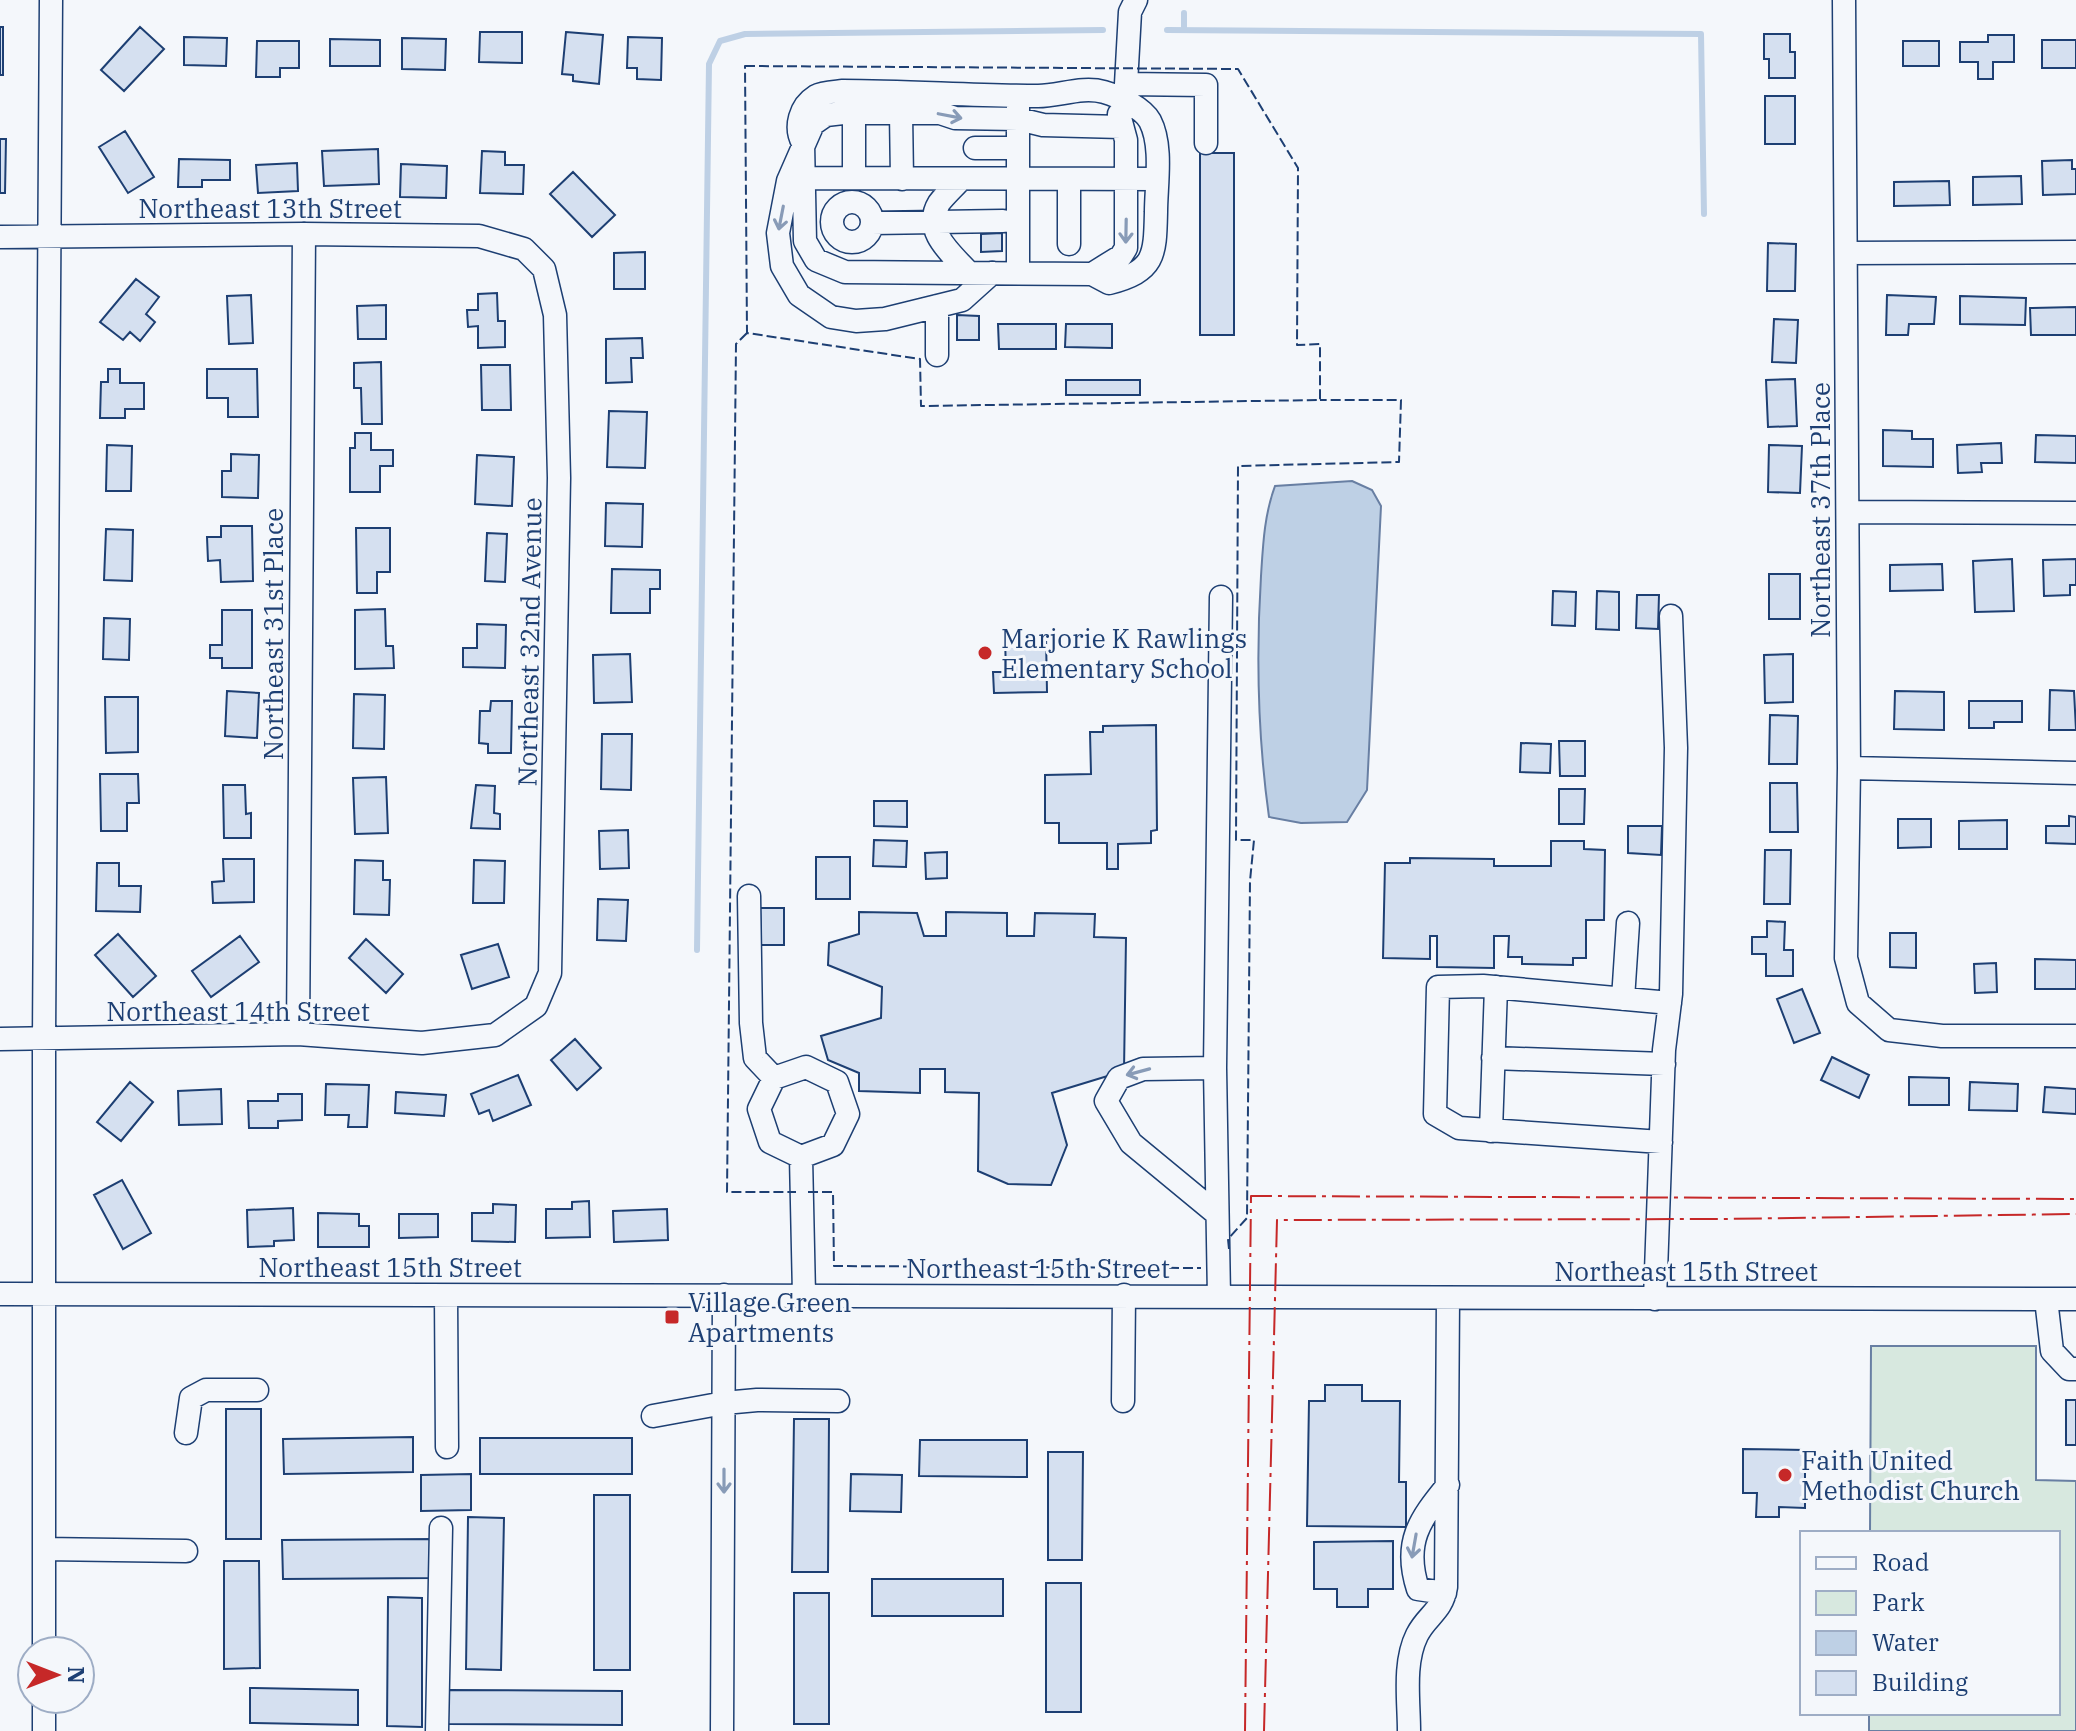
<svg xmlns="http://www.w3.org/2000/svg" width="2076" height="1731" font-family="'IBM Plex Serif',serif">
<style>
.green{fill:#d7e8df;stroke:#687fa3;stroke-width:2}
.water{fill:#bed0e5;stroke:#687fa3;stroke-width:2}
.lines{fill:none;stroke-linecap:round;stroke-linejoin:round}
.stream{stroke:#bed0e5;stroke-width:6}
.building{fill:#d5e0f0;stroke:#1d3f73;stroke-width:2}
.minor-casing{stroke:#1d3f73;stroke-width:25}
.minor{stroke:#f4f7fb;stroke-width:22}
.fence{stroke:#1d3f73;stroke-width:2;stroke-dasharray:10 4;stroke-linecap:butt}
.power{stroke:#c62828;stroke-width:2;stroke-dasharray:28 6 4 6;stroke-linecap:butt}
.oneway{stroke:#889bb7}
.poi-dot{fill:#c62828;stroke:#f4f7fb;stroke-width:3}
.labels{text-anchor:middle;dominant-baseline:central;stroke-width:6;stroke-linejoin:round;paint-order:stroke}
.street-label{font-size:26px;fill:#1d3f73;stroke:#f4f7fb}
.poi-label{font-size:26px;fill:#1d3f73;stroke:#f4f7fb;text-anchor:start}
</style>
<rect width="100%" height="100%" fill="#f4f7fb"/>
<path class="green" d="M1871,1346H2036V1480L2076,1481V1731H1869V1713H2058V1533H1870Z"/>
<path class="water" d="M1352,481L1372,490L1381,506L1367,790L1347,822L1301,823L1269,817C1258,738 1256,656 1261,576C1263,545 1264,516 1275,486Z"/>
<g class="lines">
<path class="stream" d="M1184,13V30
M1167,30L1701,34L1704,214
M697,950L709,64L720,41L745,34L1103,30"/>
</g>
<path class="building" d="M0,27H3V75H0Z
M140,27L164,49L124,91L101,70Z
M480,32H522V63L479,62Z
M566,32L603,35L599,84L573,81V75L562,74Z
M1764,34H1790V52H1795V78H1769V59H1764Z
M1988,35H2014V62H1993V79H1978V62H1960V42H1988Z
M184,37L227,38L226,66L184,65Z
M628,37L662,38L661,80L637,79V68H627Z
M402,38L446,39L445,70L402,69Z
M330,39L380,40V66H330Z
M2042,40H2076V68H2042Z
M257,41H299V68H280V77H256Z
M1903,41H1939V66H1903Z
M1765,96H1795V144H1765Z
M125,131L154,177L128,193L99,147Z
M0,139H6L5,193H0Z
M378,149L379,184L324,186L322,151Z
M482,151L505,152V165H524L523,194L480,193Z
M1200,153H1234V335H1200Z
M179,159L230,160V180H202V187H178Z
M2072,160V169H2076V194L2043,195L2042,161Z
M297,163L298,191L258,193L256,165Z
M401,164L447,166L446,198L400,197Z
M573,172L615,215L592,237L550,194Z
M2021,176L2022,204L1973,205V177Z
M1949,181L1950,205L1894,206V182Z
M1002,233V251L981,252V234Z
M1768,243L1796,244L1795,291H1767Z
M645,252V289H614V253Z
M136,279L159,297L146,314L155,322L140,341L130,332L123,340L100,322Z
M497,293L498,321H505V347L478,348V326L468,327L467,310H478V294Z
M251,295L253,343L229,344L227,296Z
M1887,295L1936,297L1934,324H1909L1908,335H1886Z
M1960,296L2026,298L2025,325L1960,324Z
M386,305V339H358L357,306Z
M2076,307V335H2031L2030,308Z
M957,315L979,316V340H957Z
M1774,319L1798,320L1796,363L1772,362Z
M998,324H1056V349H999Z
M1066,324H1112V348L1065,347Z
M642,338L643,358H631L632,382L606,383V339Z
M381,362L382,424H362L361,388H354V363Z
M481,365H510L511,410H482Z
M108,369H120V383H144V409H125V418H100L101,382H108Z
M207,369H257L258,417H228V398H207Z
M1795,379L1797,426L1768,427L1766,380Z
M1066,380H1140V395H1066Z
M609,411L647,412L645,468L607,467Z
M1883,430L1912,431V439H1933V467L1883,466Z
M355,433H371V450H393V466H380V492H350V448H355Z
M2036,435L2076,436V463L2035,462Z
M2001,443L2002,463H1981L1982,472L1958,473L1957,445Z
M107,445L132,446L131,491H106Z
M1769,445L1802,446L1800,493L1768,492Z
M231,454L259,455L258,498L222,497V471H231Z
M477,455L514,457L512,506L475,504Z
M606,503L643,504L642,547L605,546Z
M221,526H252L253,581L221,582L220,560L208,561L207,537H221Z
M356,528H390V572H377V593H357Z
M106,529L133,530L132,581L104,580Z
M487,533L507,534L505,582L485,581Z
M2012,559L2014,611L1975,612L1973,561Z
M2076,559V585H2070V595L2044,596L2043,560Z
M1942,564L1943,590L1890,591V565Z
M612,569L660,570V589H650V613H611Z
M1769,574H1800V619H1769Z
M1553,591L1576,592L1575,626L1552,625Z
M1597,591L1619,592V630L1596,629Z
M1637,595H1659L1658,629L1636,628Z
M385,609L386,646H393L394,668L355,669V610Z
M222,610H252V668H222V658H210V645H222Z
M104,618L130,619L129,660L103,659Z
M477,624L506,625L505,668L463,667V648H477Z
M1046,636L1047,692L994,693L993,672H1006L1005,638Z
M630,654L632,702L594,703L593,655Z
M1793,654V702L1765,703L1764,655Z
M2050,690L2074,691L2076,730H2049Z
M227,691L259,693L257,738L225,736Z
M1895,691L1944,692V730L1894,729Z
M354,694L385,695L384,749L353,748Z
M105,697H138V752L106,753Z
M491,701H512L511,753H488V744L479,743L480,711H490Z
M1969,701H2022V722H1994V728H1969Z
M1770,715L1798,716L1797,764H1769Z
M1156,725L1157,830L1151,831V843L1118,844V869H1107V843H1059V823H1045V775L1091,774L1090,732H1103V726Z
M602,734H632L631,790L601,789Z
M1559,741H1585V776H1560Z
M1521,743L1551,744L1550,773L1520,772Z
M100,774H138L139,803H127V831H101Z
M386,777L388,833L355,834L353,778Z
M1770,783H1797L1798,832H1770Z
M223,785H245L246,814L251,813V838H224Z
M476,785L495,786L494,813L500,814V829L471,828Z
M1559,789H1585L1584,824H1559Z
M874,801H907V827L874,826Z
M2069,816L2076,817V844L2046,843V826H2069Z
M1898,819H1931V847L1898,848Z
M2007,820V849H1959V821Z
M1628,826H1662L1661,855L1628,853Z
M628,830L629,868L600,869L599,831Z
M874,840L907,841L906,867L873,866Z
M1551,841H1584V849L1605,850L1604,920H1586V958H1573V965L1522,964V957H1508L1509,936H1494V968L1437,967V936H1430V959L1383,958L1385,863H1410V858L1494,859V866H1551Z
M1765,850H1791L1790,904H1764Z
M947,852V878L926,879L925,853Z
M816,857H850V899H816Z
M223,859H254V902L213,903L212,882L224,881Z
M355,860L383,861V880H390L389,915L354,914Z
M474,860L505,861L504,903H473Z
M97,863H119V886H141L140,912L96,911Z
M598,899L628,900L626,941L597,940Z
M760,908H784V945H761Z
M859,912L917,913L924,936H946V912L1007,913V936H1034L1035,913L1095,914L1094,937L1126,938L1124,1071L1052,1093L1067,1145L1051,1185L1008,1184L978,1171L979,1093L945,1092V1069H920V1093L859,1091V1073L828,1060L821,1036L881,1018L882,987L828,965L829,943L859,934Z
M1767,921L1785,922L1784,950H1793V976H1766V954H1752V937H1767Z
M1890,933H1916V968L1890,967Z
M118,934L156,976L133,997L95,955Z
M240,936L259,962L211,997L192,971Z
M366,939L403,974L386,993L349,958Z
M498,944L509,977L472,989L461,955Z
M2035,959L2076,960V989H2035Z
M1996,963L1997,992L1975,993L1974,964Z
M1802,989L1820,1033L1794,1043L1777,999Z
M575,1039L601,1068L577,1090L551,1060Z
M1832,1057L1869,1075L1859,1098L1821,1080Z
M518,1075L531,1105L493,1121L489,1110L479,1114L471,1094Z
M1909,1077L1949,1078V1105H1909Z
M130,1082L153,1102L121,1141L97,1122Z
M1970,1082L2018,1084L2017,1111L1969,1110Z
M326,1084L369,1085L367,1127H348L349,1115H325Z
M2045,1087L2076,1089V1114L2043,1112Z
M221,1089L222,1124L179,1125L178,1091Z
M396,1092L446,1095L444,1116L395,1113Z
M278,1094H302V1120L278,1121V1128H249L248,1101H278Z
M122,1180L151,1233L123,1249L94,1195Z
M589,1201L590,1237L546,1238V1209H572V1202Z
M493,1204L516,1205L515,1242L472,1241V1213H493Z
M293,1208L294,1240L274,1241V1246L248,1247L247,1210Z
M667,1209L668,1240L614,1242L613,1211Z
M318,1213L359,1214V1226H369V1247H318Z
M399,1214H438V1237L399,1238Z
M1325,1385H1362V1401H1400L1399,1482H1406V1527L1307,1526L1309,1401H1325Z
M2066,1400H2076V1445H2066Z
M226,1409H261V1539H226Z
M794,1419H829L828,1572H792Z
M413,1437V1472L284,1474L283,1439Z
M480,1438H632V1474H480Z
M920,1440H1027V1477L919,1476Z
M1743,1449L1805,1450V1508L1779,1507V1517H1756L1757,1493H1743Z
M1048,1452H1083L1082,1560H1048Z
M471,1474V1510L421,1511V1475Z
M851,1474L902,1475L901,1512L850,1511Z
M594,1495H630V1670H594Z
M468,1517L504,1518L501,1670L466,1669Z
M434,1539L435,1578L283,1579L282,1540Z
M1393,1541V1589H1368V1607H1337V1589H1314V1542Z
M224,1561H259L260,1668L224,1669Z
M872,1579H1003V1616H872Z
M1046,1583H1081V1712H1046Z
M794,1593H829V1724H794Z
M388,1597L422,1598V1727L387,1726Z
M250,1688L358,1690V1725L250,1723Z
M447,1690L622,1691V1725L447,1724Z"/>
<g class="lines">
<g class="minor-casing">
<path id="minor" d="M1136,0L1130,12L1126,84L1206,85V143
M1844,0L1849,768L1846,958L1858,1003L1889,1030L1942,1036H2076
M843,91C908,91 973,96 1038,96C1059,96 1082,86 1104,92C1118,96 1143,108 1150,121C1163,146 1156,185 1156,212C1155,256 1155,271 1109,283L1092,274L845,272L816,260L805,241L803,143C794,127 800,106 816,96C823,92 835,92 843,91Z
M1018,105V273
M901,113L902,179
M854,124V178
M975,148H1018
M804,178L1156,179
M961,179C954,187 945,195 939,203C922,231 952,254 969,273
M832 222a20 20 0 1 1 40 0a20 20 0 1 1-40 0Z
M872,223L1003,221
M0,237L304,234L479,236L524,249L544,269L555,315L559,478L550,973L536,1006L495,1035L422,1043L298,1034L0,1039
M1069,244V180
M1846,253L2076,252
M992,273L962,300L885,319L856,321L831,317L799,295L782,266L778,233L788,181L813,124L826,115L843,113H940L955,118L1018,119L1043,125L1121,127
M1092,274L1121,256L1126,248V140L1119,114
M937,355V306
M1848,512L2076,513
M1849,768L2076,773
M749,896L751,1023L755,1058L774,1078
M1623,999L1628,923
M298,1034L304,234
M1493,1058L1664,1064
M806,1067L837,1082L848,1114L833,1145L801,1157L770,1142L759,1109L774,1078Z
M1215,1068L1143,1069L1119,1078L1106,1101L1131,1143L1217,1214
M1491,1131L1496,987
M1661,1142L1459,1128L1435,1114L1438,987L1483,986L1670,1003
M801,1157L804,1295
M0,1294L2076,1299
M446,1296L447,1447
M1219,1297L1215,1068L1221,597
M1655,1299L1664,1050L1671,994L1676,748L1671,616
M2046,1299L2052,1351L2069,1369H2076
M1123,1401L1124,1295
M653,1416L724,1403L757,1400L838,1401
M186,1433L191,1398L206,1390H257
M44,1549L186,1551
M1445,1593L1418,1589C1403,1543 1419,1520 1448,1485
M44,1651V1039L51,0
M44,1699V1731
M437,1731L441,1528
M722,1731L724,1295
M1409,1731C1409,1701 1403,1663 1417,1635C1427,1615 1442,1612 1446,1587L1448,1298"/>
</g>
<use href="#minor" class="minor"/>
<path class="fence" d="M745,66L1238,69L1298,168L1297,345L1320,344V400L921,406L920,359L747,333Z
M747,333L736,344L727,1192H796
M808,1192H833L834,1266L1201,1268
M1229,1249L1228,1239L1247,1218L1250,881L1254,840H1236L1238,466L1399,462L1401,400H1320"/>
<path class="power" d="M1245,1731L1251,1196L2076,1199
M1264,1731L1277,1220L1723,1219L2076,1214"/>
</g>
<defs><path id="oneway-shaft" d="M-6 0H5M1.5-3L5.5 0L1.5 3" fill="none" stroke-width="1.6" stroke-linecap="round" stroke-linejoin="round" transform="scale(2)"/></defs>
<g class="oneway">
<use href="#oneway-shaft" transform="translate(950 116) rotate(11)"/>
<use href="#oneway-shaft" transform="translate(781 218) rotate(101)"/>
<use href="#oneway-shaft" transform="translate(1126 231) rotate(91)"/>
<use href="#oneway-shaft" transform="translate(1138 1072) rotate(165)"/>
<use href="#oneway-shaft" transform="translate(724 1481) rotate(90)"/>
<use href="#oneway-shaft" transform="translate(1414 1546) rotate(100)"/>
</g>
<g class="poi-dot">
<circle cx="985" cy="653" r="8"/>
<rect x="664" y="1309" width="16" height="16" rx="4"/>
<circle cx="1785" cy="1475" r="8"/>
</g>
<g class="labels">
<g class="street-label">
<text x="270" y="208">Northeast 13th Street</text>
<text transform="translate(1820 510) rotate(-90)">Northeast 37th Place</text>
<text transform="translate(273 634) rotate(-90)">Northeast 31st Place</text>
<text transform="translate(529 642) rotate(-89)">Northeast 32nd Avenue</text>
<text x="238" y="1011">Northeast 14th Street</text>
<text x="390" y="1267">Northeast 15th Street</text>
<text x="1038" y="1268">Northeast 15th Street</text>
<text x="1686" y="1271">Northeast 15th Street</text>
</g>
<g class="poi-label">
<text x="1001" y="638">Marjorie K Rawlings<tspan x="1001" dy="30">Elementary School</tspan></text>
<text x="688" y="1302">Village Green<tspan x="688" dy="30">Apartments</tspan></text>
<text x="1801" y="1460">Faith United<tspan x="1801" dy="30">Methodist Church</tspan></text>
</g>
</g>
<rect x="1800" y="1531" width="260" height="184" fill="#f4f7fb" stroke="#9eadc5" stroke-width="2"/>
<rect x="1816" y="1557" width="40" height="12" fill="#f4f7fb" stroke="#9eadc5" stroke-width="2"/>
<text x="1872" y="1571" font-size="24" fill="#1d3f73">Road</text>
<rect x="1816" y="1591" width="40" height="24" fill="#d7e8df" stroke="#9eadc5" stroke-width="2"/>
<text x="1872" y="1611" font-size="24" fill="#1d3f73">Park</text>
<rect x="1816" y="1631" width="40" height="24" fill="#bed0e5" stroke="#9eadc5" stroke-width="2"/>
<text x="1872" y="1651" font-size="24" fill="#1d3f73">Water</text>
<rect x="1816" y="1671" width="40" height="24" fill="#d5e0f0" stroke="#9eadc5" stroke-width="2"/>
<text x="1872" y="1691" font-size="24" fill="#1d3f73">Building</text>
<g transform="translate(56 1675) rotate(90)"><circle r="38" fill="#f4f7fb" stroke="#9eadc5" stroke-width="2"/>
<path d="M0-6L14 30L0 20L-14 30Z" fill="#c62828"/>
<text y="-12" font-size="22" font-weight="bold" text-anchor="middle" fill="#1d3f73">N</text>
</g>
</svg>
